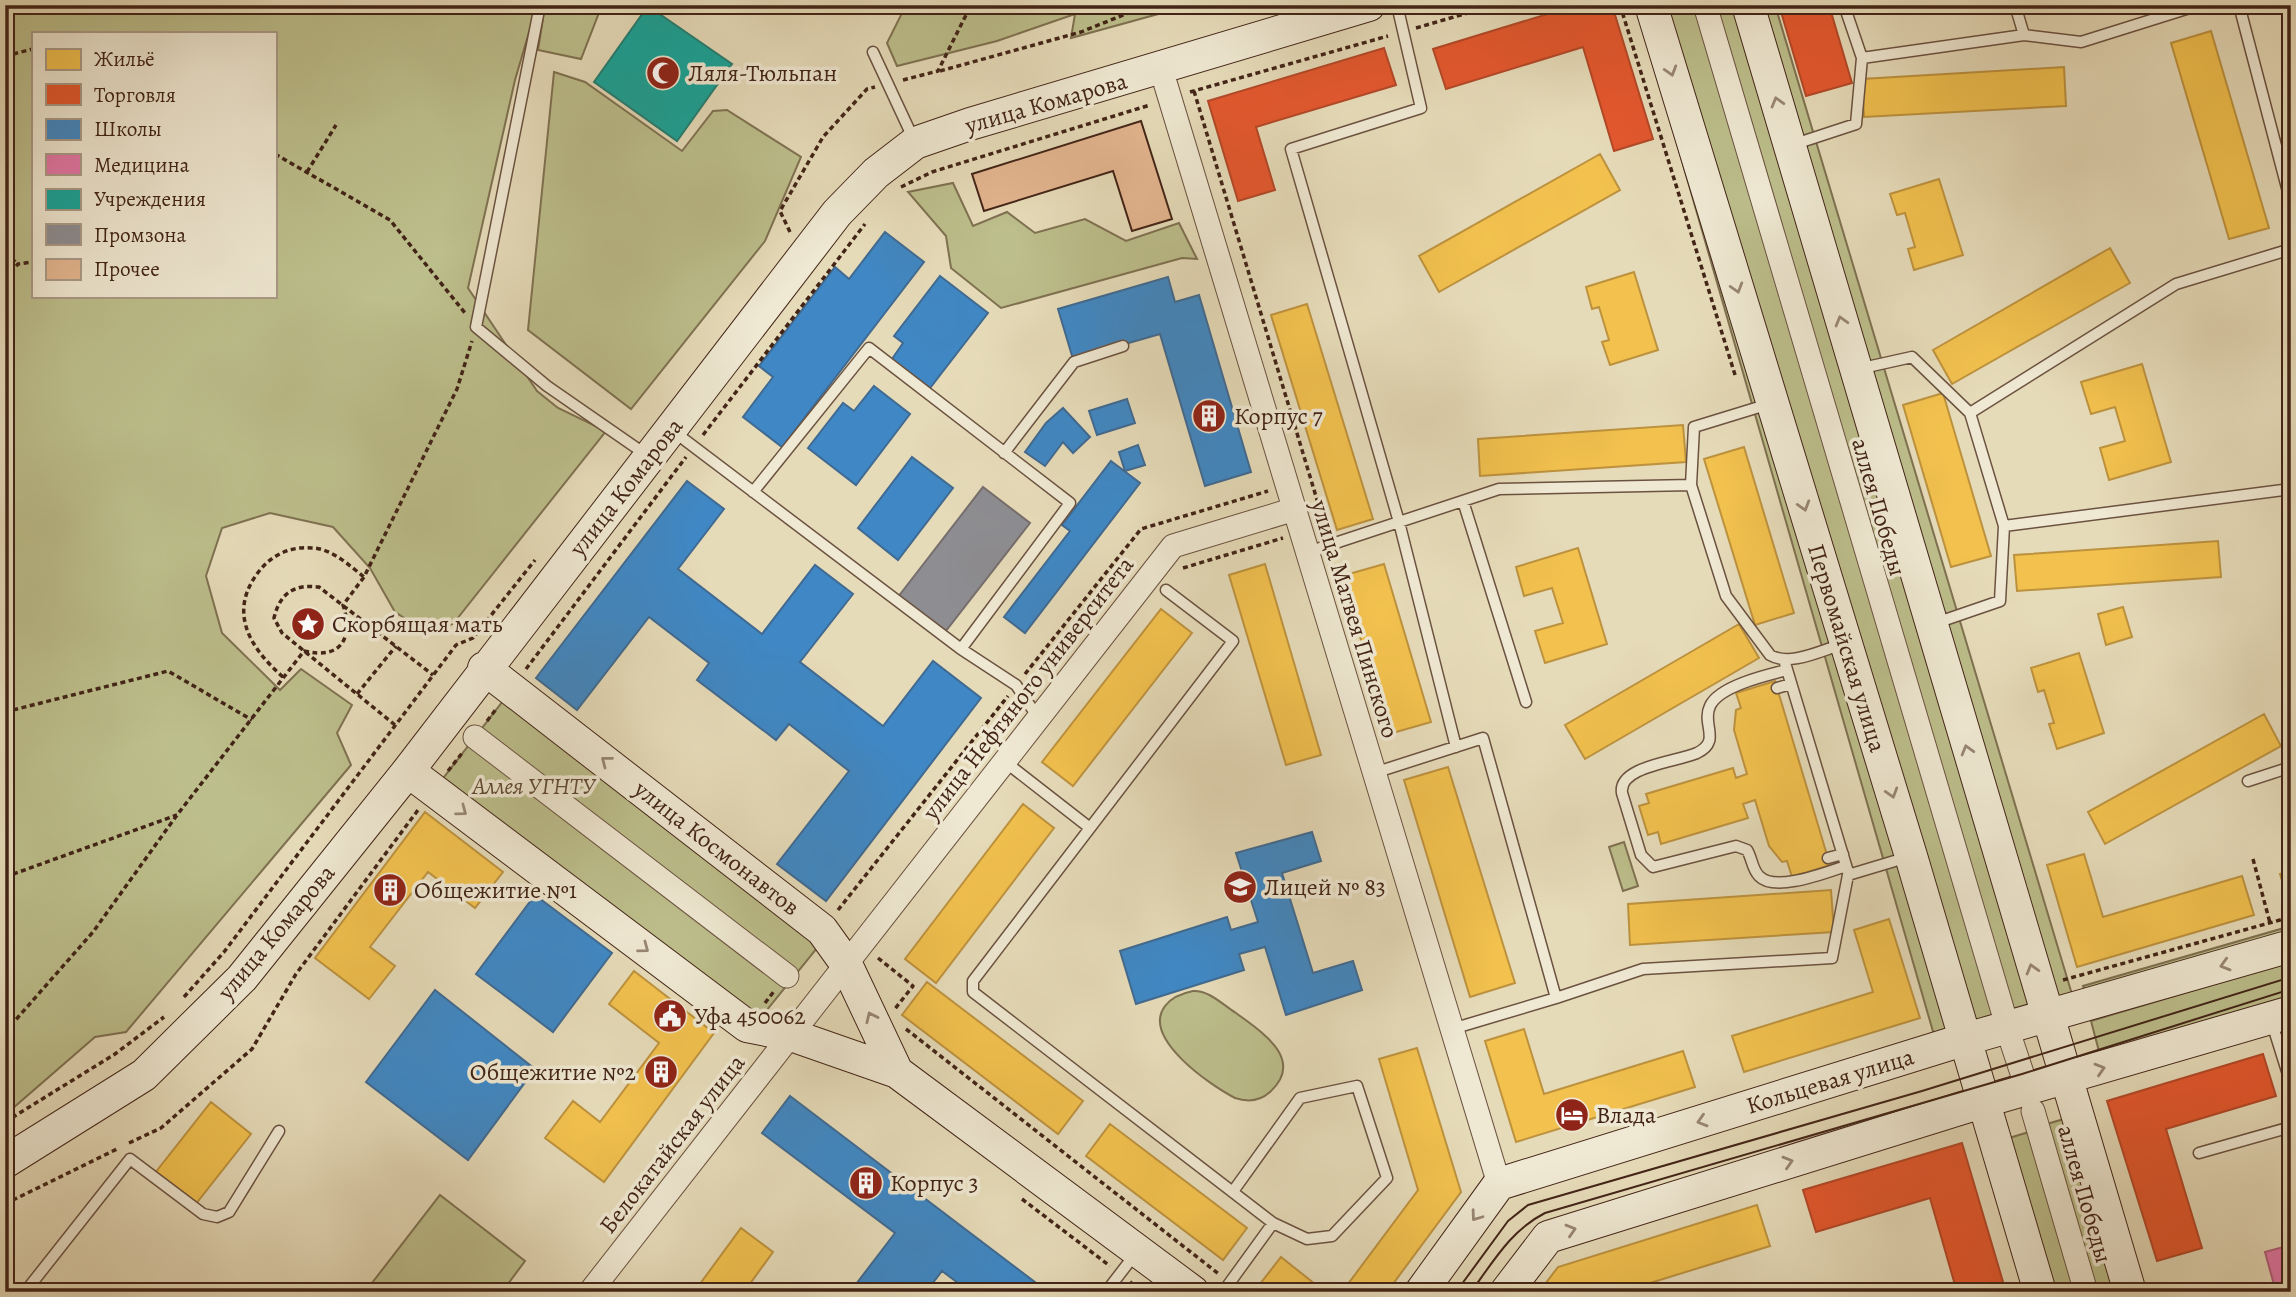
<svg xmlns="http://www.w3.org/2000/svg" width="2296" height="1297" font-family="Alegreya,serif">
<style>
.green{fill:#bcbe8b;stroke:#7f7151;stroke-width:2;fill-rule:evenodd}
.homes{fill:#f2c14e;stroke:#bd923e;stroke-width:2}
.shops{fill:#e4572e;stroke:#b34827;stroke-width:2}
.schools{fill:#3f88c5;stroke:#406a91;stroke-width:2}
.health{fill:#e377a8;stroke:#b35e7c;stroke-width:2}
.public{fill:#17a398;stroke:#247d71;stroke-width:2}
.industry{fill:#8d8d92;stroke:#766e6d;stroke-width:2}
.building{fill:#e3b58f;stroke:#422417;stroke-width:2}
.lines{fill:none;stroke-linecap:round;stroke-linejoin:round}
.lane-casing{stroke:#6b5240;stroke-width:13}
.street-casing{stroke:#6b5240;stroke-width:25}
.secondary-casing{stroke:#422417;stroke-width:34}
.path{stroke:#422417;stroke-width:3.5;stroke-dasharray:5 3.5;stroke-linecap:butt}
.lane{stroke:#efe8d2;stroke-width:10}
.street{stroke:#efe8d2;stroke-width:23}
.secondary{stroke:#efe8d2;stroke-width:32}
.tram{stroke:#422417;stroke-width:2}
.oneway{stroke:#988674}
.labels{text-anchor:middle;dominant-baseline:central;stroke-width:7;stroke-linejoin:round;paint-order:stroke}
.poi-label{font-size:24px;fill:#422417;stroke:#efe8d2;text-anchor:start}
.street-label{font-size:24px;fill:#422417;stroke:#efe8d2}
.park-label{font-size:24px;font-style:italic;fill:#604a34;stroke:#efe8d2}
</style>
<rect width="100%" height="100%" fill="#e6dbb9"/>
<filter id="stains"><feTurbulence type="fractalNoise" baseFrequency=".00286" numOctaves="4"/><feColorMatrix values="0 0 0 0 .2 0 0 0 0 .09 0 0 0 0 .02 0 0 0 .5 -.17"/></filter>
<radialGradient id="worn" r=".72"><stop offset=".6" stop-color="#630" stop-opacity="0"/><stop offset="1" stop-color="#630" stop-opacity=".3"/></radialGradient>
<path class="green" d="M5,5H537L515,80L468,288L537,391L558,408L606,431L453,624L426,632L395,612L370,568L333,527L270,513L222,528L206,576L222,633L280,690L301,669L352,705L337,733L351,765L126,1032L95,1037L5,1115ZM33,33H275V296H33Z
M545,5H602L581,59L538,50Z
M906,5H1191L1071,38L1075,14L997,41L897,66L887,43Z
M1637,5H1775L2074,1001L1936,1042Z
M554,72L585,82L682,151L713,111L727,110L801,157L765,241L631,409L528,330Z
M953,183L973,226L1007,212L1035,233L1085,219L1126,241L1179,223L1197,259L1182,258L1001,308L951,268L946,236L908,192Z
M513,688L826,937L762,1016L747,1026L434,790Z
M1624,842L1638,886L1623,891L1609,847Z
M2291,926V938L2087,995L2083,986Z
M2291,961V1003L2101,1059L2091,1021Z
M1193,991C1209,990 1223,1005 1236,1013C1260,1031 1306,1059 1270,1092C1260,1101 1247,1102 1235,1098C1210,1085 1141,1038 1165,1006C1171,998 1183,993 1193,991Z
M2067,1118L2117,1292H2095L2047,1124Z
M2029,1132L2075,1292H2053L2009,1138Z
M440,1195L525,1261L502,1292H365Z"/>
<path class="homes" d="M2211,31L2269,228L2229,239L2171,43Z
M2064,67L2066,106L1864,117L1862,79Z
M1600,154L1620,190L1439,292L1419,256Z
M1939,179L1963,255L1914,270L1908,249L1915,247L1905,213L1897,215L1890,194Z
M2110,248L2130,283L1952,384L1933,350Z
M1634,272L1658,350L1610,365L1602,342L1609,340L1599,307L1592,309L1586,287Z
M1307,304L1373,519L1337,530L1271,315Z
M2142,364L2171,462L2109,480L2100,448L2125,441L2115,407L2091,414L2081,382Z
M1943,393L1991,556L1951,567L1903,405Z
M1683,425L1686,462L1480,476L1478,439Z
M1744,447L1794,613L1755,625L1704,459Z
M2218,541L2221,577L2017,591L2014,555Z
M1578,548L1607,644L1545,663L1535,631L1563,623L1552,588L1524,596L1516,567Z
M1265,564L1321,755L1286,765L1229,575Z
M1384,564L1431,722L1389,734L1342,576Z
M2123,607L2132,637L2106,645L2098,614Z
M1161,609L1192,633L1073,786L1042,762Z
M1739,624L1759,658L1585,759L1565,725Z
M2079,653L2104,733L2057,749L2049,724L2054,723L2044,690L2038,692L2031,668Z
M1775,681L1830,865L1792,877L1787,861L1782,862L1769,846L1755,800L1743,804L1748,818L1661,844L1658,832L1648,835L1639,806L1649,803L1646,794L1733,768L1736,778L1747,774L1734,730L1736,710L1741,708L1736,693Z
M2264,714L2281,746L2105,844L2088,812Z
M1448,767L1515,983L1470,997L1404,780Z
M1023,804L1054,828L936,983L905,959Z
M425,812L503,872L475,908L428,872L370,947L395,966L369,999L315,958Z
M2084,854L2103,917L2242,876L2254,915L2077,967L2047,865Z
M2291,871V910L2280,874Z
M1831,890L1834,932L1630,945L1628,904Z
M1889,919L1920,1018L1744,1072L1732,1036L1873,992L1854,930Z
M634,971L714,1033L604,1182L545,1138L573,1101L600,1122L659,1043L609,1004Z
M927,982L1083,1101L1058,1134L902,1015Z
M1524,1029L1544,1094L1683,1051L1695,1087L1516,1142L1485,1041Z
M1417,1048L1461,1192L1387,1292H1342L1418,1190L1379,1059Z
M211,1102L251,1134L195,1205L155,1173Z
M1110,1124L1247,1228L1223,1260L1086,1156Z
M1757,1205L1770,1246L1621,1292H1539L1558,1267Z
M741,1228L773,1252L744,1292H694Z
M1281,1257L1325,1292H1260L1256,1289Z"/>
<path class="shops" d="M1577,5H1612L1653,139L1614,151L1583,47L1446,89L1433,49Z
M1779,5H1829L1852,83L1806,96Z
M1384,48L1396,85L1256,127L1275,190L1238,201L1208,101Z
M2263,1054L2276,1096L2166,1129L2202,1248L2157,1261L2107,1101Z
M1962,1143L2006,1292H1957L1930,1198L1816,1232L1803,1190Z"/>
<path class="schools" d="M885,232L924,262L782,447L743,417L773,377L759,366L835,267L849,279Z
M940,276L988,313L930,388L892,359L903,343L894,336Z
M1168,277L1175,302L1199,295L1251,472L1205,486L1160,334L1073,359L1058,309Z
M874,386L910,414L856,485L808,448L843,403L854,411Z
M1127,399L1135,423L1097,435L1089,411Z
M1063,408L1090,437L1073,453L1063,442L1045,466L1025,452L1046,423Z
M1138,445L1145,465L1125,471L1119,452Z
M912,457L953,488L898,560L858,528Z
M1111,461L1140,483L1025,633L1004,617L1070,531L1062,525Z
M687,481L724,509L678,569L762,634L815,565L853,594L800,662L883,726L933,661L981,698L826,901L777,864L849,771L789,724L776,740L697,680L709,663L649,617L577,710L536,678Z
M1312,832L1321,861L1282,873L1313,973L1353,961L1362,990L1286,1015L1265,947L1239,954L1244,970L1136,1004L1120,951L1227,917L1231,930L1258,922L1236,853Z
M535,895L612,953L553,1032L476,974Z
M435,990L535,1069L468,1160L366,1082Z
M790,1096L1048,1292H970L942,1271L926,1292H850L895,1233L762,1133Z"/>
<path class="health" d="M2291,1245V1292H2276L2265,1252Z"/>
<path class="public" d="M648,6L732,64L677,141L594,82Z"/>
<path class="industry" d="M983,487L1030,523L945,632L898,597Z"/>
<path class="building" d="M1141,121L1172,219L1132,231L1113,171L984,211L972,174Z"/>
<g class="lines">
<g class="lane-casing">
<path id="lane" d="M540,5L476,327L547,386L648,456
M1397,5L1421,108L1291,149L1399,522L1456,747
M1844,5L1862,58
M2239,5L2291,203
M2024,35L2081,42L2199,5
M873,52L914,140
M1792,145L1856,124L1862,58L2024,35L2015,5
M1858,369L1912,357L1970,413L2004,526L2000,601L1933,624
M1769,404L1694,427L1691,485L1726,596L1770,655C1790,667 1822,650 1843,644
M1970,413L2176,284L2291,249
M673,431L961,649L1016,685L1037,716
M1004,453L1074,362L1123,346
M753,492L869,348L1070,503L961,649
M1463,501L1526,702
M2004,526L2291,489
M1308,552L1499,489L1691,485
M1166,590L1233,641L973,981V992L1273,1223
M1785,663L1848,872
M1787,670C1767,675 1719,686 1710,706C1701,724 1722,741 1697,753C1677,762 1618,766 1622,793L1641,855L1653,867L1736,846L1747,850C1752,858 1752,869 1759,876C1775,893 1827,872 1846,866
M1777,688L1791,684
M1004,761L1090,828
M1374,773L1483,738L1556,998L1452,1029
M2248,781L2291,767
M1828,858L1843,854
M1556,998L1643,969L1832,958L1848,875L1908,857
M2271,1020L2291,1084
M2199,1153L2291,1127
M25,1292L130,1159L203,1214L217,1217L229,1212L279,1131
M1106,1292L1136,1253
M1223,1292L1273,1223L1307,1239L1332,1236L1387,1178L1357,1086L1300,1098L1234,1190"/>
</g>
<g class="street-casing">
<path id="street" d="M1705,5L2006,1022
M1161,69L1499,1184
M475,737L787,976
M2010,1037L2025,1082
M2033,1111L2086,1292
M590,1292L1173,546L1295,509"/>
</g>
<g class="secondary-casing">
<path id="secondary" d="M1651,5L1911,856L2040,1292
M1748,5L2130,1292
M484,668L822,930L845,962L897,1072
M408,771L747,1026L791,1035L897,1072L1193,1292
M5,1162L144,1075L242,978L408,771L837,213L876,173L915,143L970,124L1369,5
M1421,1292L1499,1184L1966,1039L2291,946
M1506,1292L1548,1237L1985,1101L2291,1012"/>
</g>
<path class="path" d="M1620,5L1736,378
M856,7L860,5
M1416,28L1495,5
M5,56L33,49
M940,71L1081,32L1148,5
M903,80L938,71L971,5
M1194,91L1327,533
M1190,92L1388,36
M275,154L390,220L465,313
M307,172L336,125
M901,187L932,172L1150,105
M790,232L780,211L823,137L867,89L875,87
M5,253L18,264
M5,279L18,264L33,262
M703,435L865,224
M1183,568L1283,538
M526,669L686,457
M1025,674L1141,529L1268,491
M283,677C249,647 227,611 260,570C273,554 292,546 312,548C331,548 350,566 364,577
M357,694L396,646
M5,712L168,671L252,720
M487,721L497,708
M395,725L282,633L274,618C280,593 294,584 319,587L433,675
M448,771L463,752
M2253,859L2270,923
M5,877L177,815
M838,910L1008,696
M878,958L913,986L894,1010
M2063,980L2291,917
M184,997L224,952L456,645L473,638L535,560
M765,1003L775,990
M906,1029L1220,1275
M5,1032L93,932L177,815L304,651C341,660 354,638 343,605L364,577L457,389L472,341
M5,1122L115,1054L164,1017
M129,1143L161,1128L252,1049L296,974L418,810
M1022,1199L1110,1266
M5,1204L119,1148
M1130,1282L1143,1292"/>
<use href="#lane" class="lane"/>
<use href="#street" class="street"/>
<use href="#secondary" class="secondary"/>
<path class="tram" d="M1456,1292L1508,1221L1528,1205L1922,1091L2291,977
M1471,1292C1493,1262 1511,1230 1545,1213L2022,1074L2291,989"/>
</g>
<defs><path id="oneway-chevron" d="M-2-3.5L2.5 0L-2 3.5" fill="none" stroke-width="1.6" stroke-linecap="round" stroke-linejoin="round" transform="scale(1.75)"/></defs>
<g class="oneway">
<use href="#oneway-chevron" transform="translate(1671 71) rotate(73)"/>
<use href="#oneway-chevron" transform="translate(1777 102) rotate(-106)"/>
<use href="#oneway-chevron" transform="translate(1737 288) rotate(73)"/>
<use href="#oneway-chevron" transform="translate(1841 321) rotate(-106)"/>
<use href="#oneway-chevron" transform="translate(1804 506) rotate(73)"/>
<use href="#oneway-chevron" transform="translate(1967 750) rotate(-106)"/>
<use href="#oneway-chevron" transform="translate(606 761) rotate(-142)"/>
<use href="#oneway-chevron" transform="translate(1892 793) rotate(73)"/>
<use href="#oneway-chevron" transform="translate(462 811) rotate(37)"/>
<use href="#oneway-chevron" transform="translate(644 948) rotate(37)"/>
<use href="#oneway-chevron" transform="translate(2225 965) rotate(164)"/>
<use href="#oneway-chevron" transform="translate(2032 969) rotate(-106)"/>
<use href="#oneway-chevron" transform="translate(871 1017) rotate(-115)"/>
<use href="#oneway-chevron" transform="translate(2100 1069) rotate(-17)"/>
<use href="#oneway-chevron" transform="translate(1702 1121) rotate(163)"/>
<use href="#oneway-chevron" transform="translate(1788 1162) rotate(-17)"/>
<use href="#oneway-chevron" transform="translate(1476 1216) rotate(126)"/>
<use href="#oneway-chevron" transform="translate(1571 1230) rotate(-17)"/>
</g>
<defs>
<g id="mosque-disc" transform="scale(1.75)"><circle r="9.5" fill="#8f2418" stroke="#efe8d2"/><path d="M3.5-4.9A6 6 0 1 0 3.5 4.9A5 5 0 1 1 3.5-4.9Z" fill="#fff"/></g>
<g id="building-disc" transform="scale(1.75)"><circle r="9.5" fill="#8f2418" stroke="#efe8d2"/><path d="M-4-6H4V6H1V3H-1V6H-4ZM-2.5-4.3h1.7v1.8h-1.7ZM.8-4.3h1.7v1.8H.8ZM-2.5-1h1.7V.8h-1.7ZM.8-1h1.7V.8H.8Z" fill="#fff"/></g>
<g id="sight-disc" transform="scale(1.75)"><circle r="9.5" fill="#8f2418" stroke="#efe8d2"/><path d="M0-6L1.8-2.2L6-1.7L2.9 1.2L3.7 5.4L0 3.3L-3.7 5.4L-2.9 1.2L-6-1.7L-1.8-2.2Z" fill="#fff"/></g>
<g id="school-disc" transform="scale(1.75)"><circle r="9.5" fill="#8f2418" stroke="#efe8d2"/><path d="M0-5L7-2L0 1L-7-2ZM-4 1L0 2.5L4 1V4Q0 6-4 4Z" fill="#fff"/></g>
<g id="civic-disc" transform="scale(1.75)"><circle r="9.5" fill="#8f2418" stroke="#efe8d2"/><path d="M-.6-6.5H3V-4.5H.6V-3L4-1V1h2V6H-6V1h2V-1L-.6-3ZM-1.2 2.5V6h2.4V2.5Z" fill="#fff"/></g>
<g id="hotel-disc" transform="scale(1.75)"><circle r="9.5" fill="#8f2418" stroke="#efe8d2"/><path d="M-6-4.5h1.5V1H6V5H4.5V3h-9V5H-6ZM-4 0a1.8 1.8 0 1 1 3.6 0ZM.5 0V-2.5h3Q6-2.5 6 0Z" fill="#fff"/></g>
</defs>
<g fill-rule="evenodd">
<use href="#mosque-disc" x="663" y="73"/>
<use href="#building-disc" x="1209" y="416"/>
<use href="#sight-disc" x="308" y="624"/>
<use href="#school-disc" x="1240" y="887"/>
<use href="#building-disc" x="390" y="890"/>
<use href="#civic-disc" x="670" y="1016"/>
<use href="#building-disc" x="661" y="1072"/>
<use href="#hotel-disc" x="1572" y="1115"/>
<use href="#building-disc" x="866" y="1183"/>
</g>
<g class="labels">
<g class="poi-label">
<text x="688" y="73">Ляля-Тюльпан</text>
<text x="1234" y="416">Корпус 7</text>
<text x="332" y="624">Скорбящая мать</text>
<text x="1264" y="887">Лицей № 83</text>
<text x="414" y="890">Общежитие №1</text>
<text x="694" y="1016">Уфа 450062</text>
<text x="636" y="1072" text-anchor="end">Общежитие №2</text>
<text x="1596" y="1115">Влада</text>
<text x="890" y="1183">Корпус 3</text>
</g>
<g class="street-label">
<text transform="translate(1046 103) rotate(-16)">улица Комарова</text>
<text transform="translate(626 487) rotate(-52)">улица Комарова</text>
<text transform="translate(1879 507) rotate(74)">аллея Победы</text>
<text transform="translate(1355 619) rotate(73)">улица Матвея Пинского</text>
<text transform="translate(1847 648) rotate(73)">Первомайская улица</text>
<text transform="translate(1028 688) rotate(-52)">улица Нефтяного университета</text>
<text transform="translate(717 848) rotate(38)">улица Космонавтов</text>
<text transform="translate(276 932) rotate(-50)">улица Комарова</text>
<text transform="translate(1830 1081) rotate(-17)">Кольцевая улица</text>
<text transform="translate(672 1144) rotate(-52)">Белокатайская улица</text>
<text transform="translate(2085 1194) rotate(74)">аллея Победы</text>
</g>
<g class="park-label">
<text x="534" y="786">Аллея УГНТУ</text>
</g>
</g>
<rect width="2296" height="1297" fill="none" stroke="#e6dbb9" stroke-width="28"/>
<rect x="7" y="7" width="2282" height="1283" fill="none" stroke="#422417" stroke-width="3.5"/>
<rect x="14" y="14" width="2268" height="1269" fill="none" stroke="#422417" stroke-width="2"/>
<rect x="32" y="32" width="245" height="266" fill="#efe8d2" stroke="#aa9a87" stroke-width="2"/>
<rect x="46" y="49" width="35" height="21" fill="#f2c14e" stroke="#aa9a87" stroke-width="2"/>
<text x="94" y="66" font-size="21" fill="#422417">Жильё</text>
<rect x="46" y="84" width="35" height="21" fill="#e4572e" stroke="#aa9a87" stroke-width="2"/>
<text x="94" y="102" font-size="21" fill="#422417">Торговля</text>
<rect x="46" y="119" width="35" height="21" fill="#3f88c5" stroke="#aa9a87" stroke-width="2"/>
<text x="94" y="136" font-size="21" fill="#422417">Школы</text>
<rect x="46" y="154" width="35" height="21" fill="#e377a8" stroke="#aa9a87" stroke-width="2"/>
<text x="94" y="172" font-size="21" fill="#422417">Медицина</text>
<rect x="46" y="189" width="35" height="21" fill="#17a398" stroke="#aa9a87" stroke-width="2"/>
<text x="94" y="206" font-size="21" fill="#422417">Учреждения</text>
<rect x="46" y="224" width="35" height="21" fill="#8d8d92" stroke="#aa9a87" stroke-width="2"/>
<text x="94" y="242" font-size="21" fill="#422417">Промзона</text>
<rect x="46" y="259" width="35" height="21" fill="#e3b58f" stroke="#aa9a87" stroke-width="2"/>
<text x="94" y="276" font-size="21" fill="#422417">Прочее</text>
<rect width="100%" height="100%" filter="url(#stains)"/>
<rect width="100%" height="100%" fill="url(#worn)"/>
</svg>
